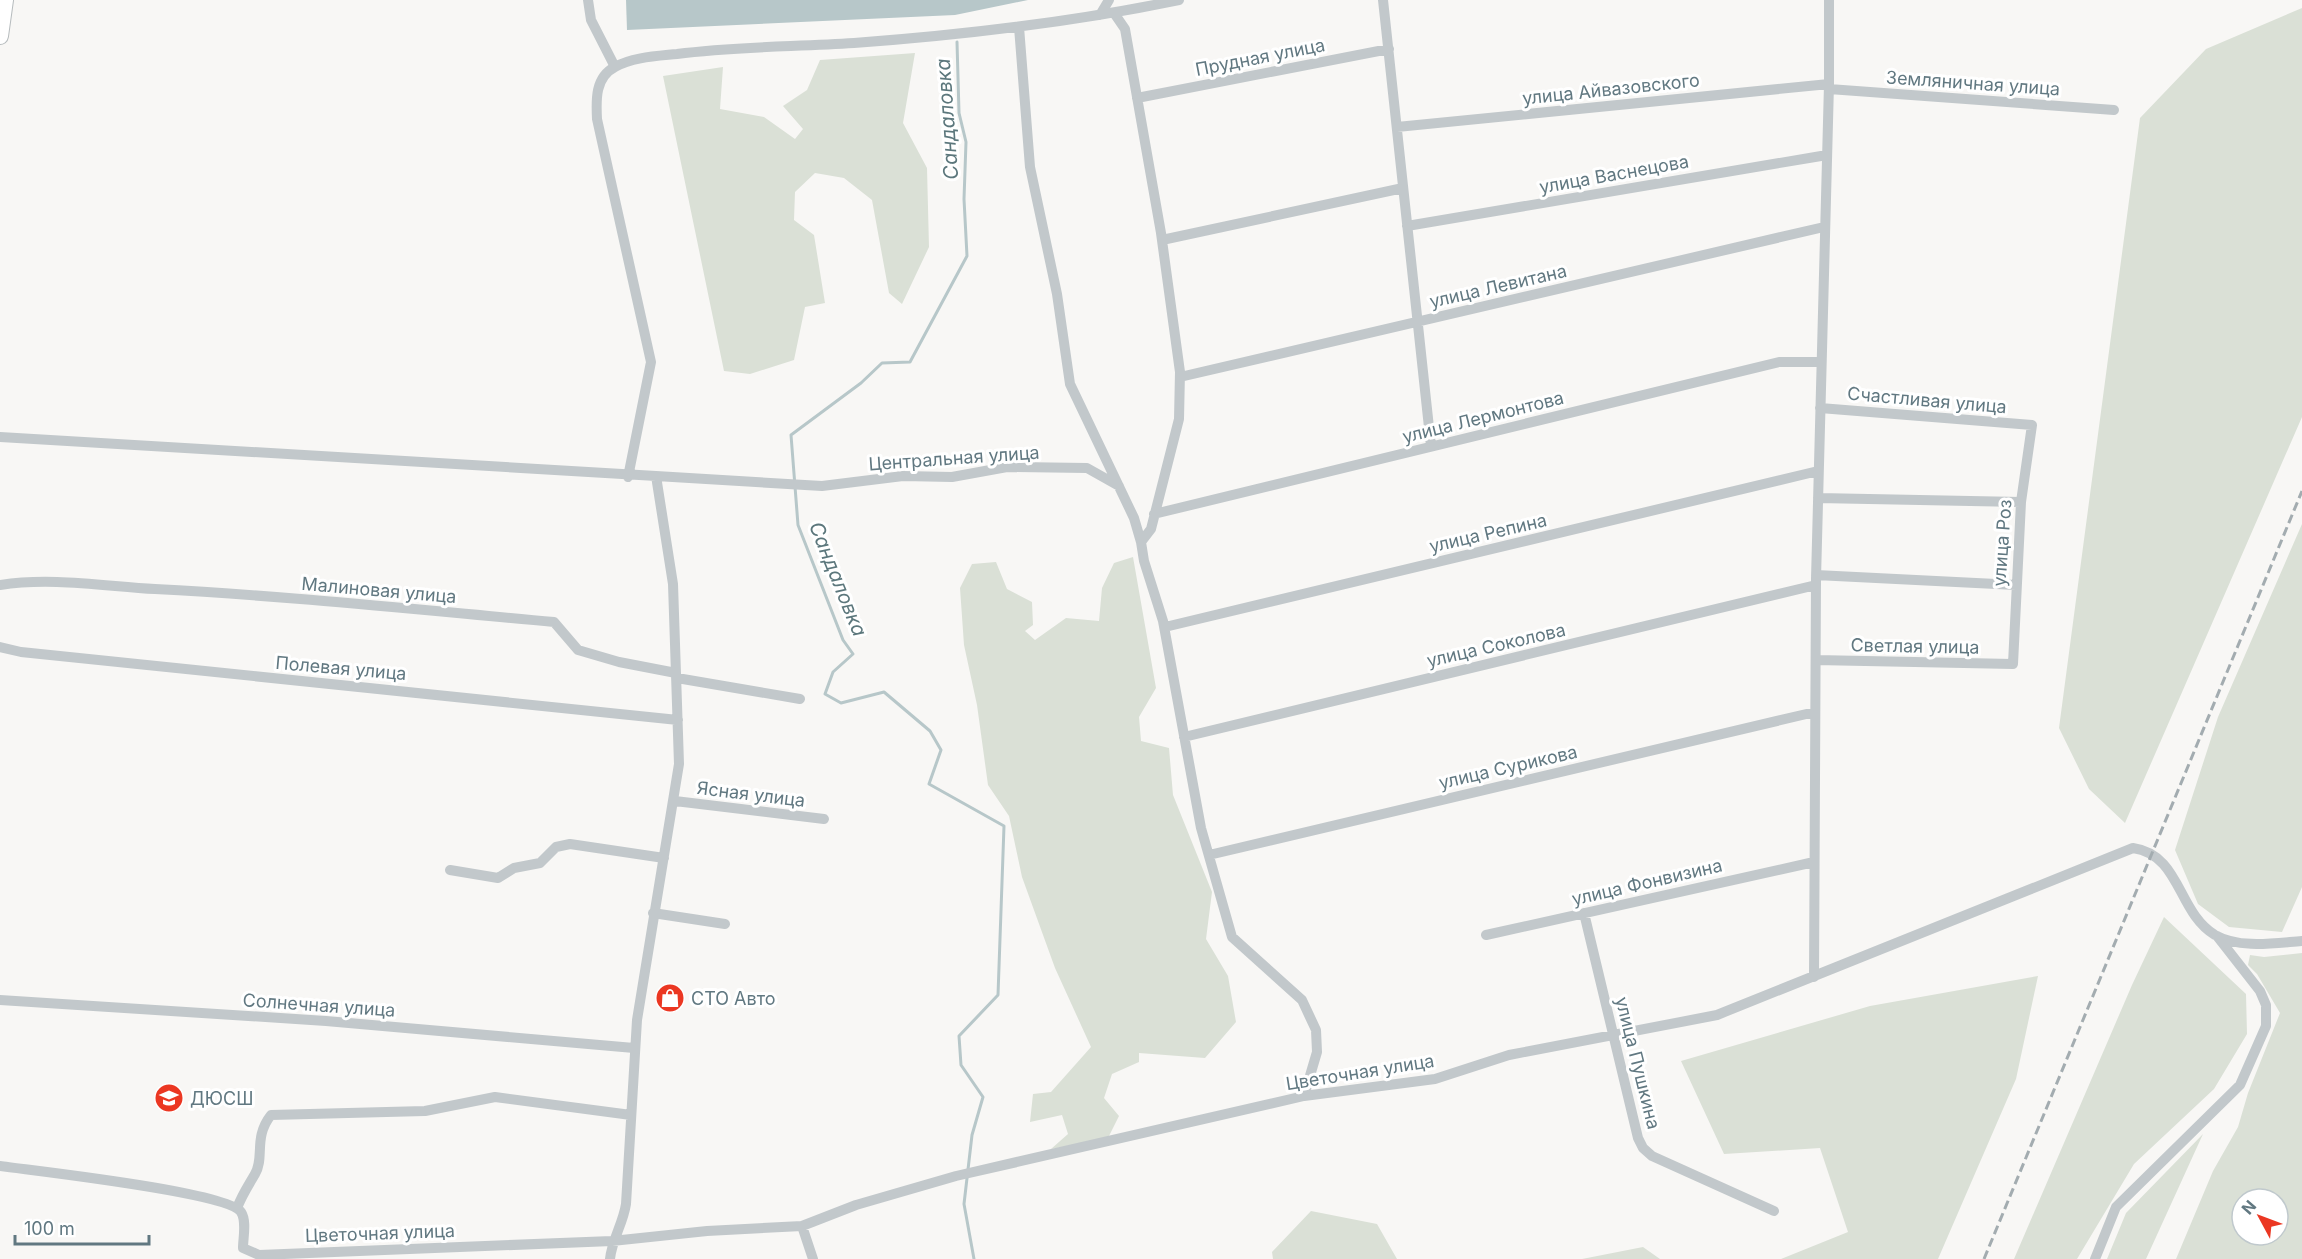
<svg xmlns="http://www.w3.org/2000/svg" width="2302" height="1259" font-family="Inter,sans-serif">
<style>
.green{fill:#dae0d6;fill-rule:evenodd}
.water{fill:#b7c7c9}
.lines{fill:none;stroke-linecap:round;stroke-linejoin:round}
.stream{stroke:#b7c7c9;stroke-width:3}
.highway-casing{stroke:#b7bcbe;stroke-width:18}
.minor{stroke:#c2c8cb;stroke-width:10}
.highway{stroke:#fff;stroke-width:16}
.rail{stroke:#a3acb0;stroke-width:3;stroke-dasharray:9 4.5;stroke-linecap:butt}
.labels{text-anchor:middle;dominant-baseline:central;stroke-width:6;stroke-linejoin:round;paint-order:stroke}
.street-label{font-size:18px;fill:#617881;stroke:#fff}
.poi-label{font-size:18px;fill:#617881;stroke:#fff;text-anchor:start}
.water-label{font-size:20px;font-style:italic;fill:#5c777c;stroke:#fff}
</style>
<rect width="100%" height="100%" fill="#f8f7f5"/>
<path class="green" d="M2302,8V417L2125,823L2089,789L2059,728L2140,118L2206,49Z
M915,53L903,123L927,168L929,247L902,304L889,293L872,200L844,178L815,173L795,192L794,220L814,235L825,303L805,307L794,360L750,374L724,371L663,76L723,67L720,109L764,117L795,139L803,129L783,106L807,90L820,60Z
M2302,524V887L2282,932L2229,927L2198,904L2175,850L2218,717Z
M1133,557L1156,688L1139,717L1141,741L1169,748L1173,795L1212,892L1206,939L1228,976L1236,1022L1205,1058L1139,1053V1062L1112,1074L1104,1098L1119,1116L1107,1140L1051,1149L1068,1134L1062,1115L1030,1122L1033,1094L1051,1092L1091,1047L1055,968L1022,877L1009,816L988,785L977,705L964,645L960,588L972,564L996,562L1007,589L1032,602L1033,625L1025,631L1035,640L1066,618L1099,621L1102,588L1114,563Z
M2164,917L2246,994L2247,1034L2214,1089L2134,1164L2077,1259H2014L2132,985Z
M2302,953V1259H2176L2213,1171L2238,1127L2248,1093L2280,1013L2257,974L2248,965L2250,955L2264,957ZM2242,1199H2278V1235H2242Z
M2038,976L2016,1079L1938,1259H1781L1848,1232L1820,1148L1724,1154L1681,1061L1870,1006Z
M2203,1134L2146,1259H2107L2126,1213Z
M1311,1211L1377,1224L1397,1259H1273L1272,1252Z
M1643,1247L1660,1259H1582Z"/>
<path class="water" d="M626,0H1028L955,15L627,30Z"/>
<g class="lines">
<path class="stream" d="M957,42L959,113L966,142L964,199L967,256L910,362L882,363L861,383L791,435L798,525L843,640L853,654L833,672L825,694L841,703L884,692L930,731L941,750L929,784L1004,826L998,995L959,1036L961,1065L983,1097L972,1135L964,1204L974,1259"/>
<g class="highway-casing">
<path id="highway" d="M0,36L5,0"/>
</g>
<path class="minor" d="M588,0L591,20L615,67
M1383,0L1431,446
M1114,13L1125,29L1161,233L1180,372L1179,419L1151,529L1141,542
M1100,15L1109,0
M1019,27L1030,167L1057,294L1070,384L1134,518L1141,542L1144,561L1163,621L1201,828L1232,937L1302,1000L1316,1030L1317,1052L1304,1096
M1829,89L2114,110
M1137,98L1389,49
M1397,127L1829,84
M1407,226L1827,155
M1162,240L1403,188
M1180,377L1824,227
M0,437L656,476L673,584L679,764L637,1020L626,1204C623,1224 612,1239 610,1259
M656,476L822,486L903,476L952,477L1007,467L1087,468L1119,486
M628,477L651,362L597,119C596,100 595,77 615,67C632,57 658,56 677,54C736,46 795,47 854,43C963,35 1073,22 1179,0
M1818,498L2021,502
M1154,514L1779,362H1821
M1816,575L2016,585
M0,585C50,577 104,586 155,589C288,596 421,610 554,622L578,650L619,662L676,673
M1165,627L1818,471
M0,647L21,652L678,720
M1816,660L2013,664L2021,502L2032,425L1820,408
M677,678L800,699
M1184,737L1816,585
M675,801L824,819
M1209,855L1815,712
M450,870L498,878L514,868L540,863L556,847L570,844L664,858
M653,913L725,924
M1584,913L1638,1138L1643,1148L1652,1156L1774,1211
M1486,935L1814,862
M1814,977L1816,579L1829,84V0
M0,1000L326,1021L634,1048
M0,1166C35,1171 227,1192 241,1212C247,1221 243,1238 243,1248L259,1255L612,1241L707,1231L802,1226L856,1205L956,1176L1304,1096L1435,1079L1509,1055L1717,1015L2133,848C2181,855 2177,912 2215,935C2240,949 2275,943 2302,941
M237,1208C243,1193 247,1188 255,1174C265,1157 253,1138 271,1115L425,1111L495,1097L631,1115
M802,1226L813,1259
M2095,1259L2116,1207L2240,1085L2266,1026V1005L2260,991L2217,936"/>
<use href="#highway" class="highway"/>
<path class="rail" d="M1984,1259L2302,491"/>
</g>
<defs>
<g id="shop-disc" transform="scale(1.5)"><circle r="9.5" fill="#eb3722" stroke="#fff"/><path d="M-5-2.5h2.3a2.7 3.5 0 0 1 5.4 0H5L5.5 6h-11ZM-1.5-2.5h3a1.5 2.3 0 0 0-3 0Z" fill="#fff"/></g>
<g id="school-disc" transform="scale(1.5)"><circle r="9.5" fill="#eb3722" stroke="#fff"/><path d="M0-5L7-2L0 1L-7-2ZM-4 1L0 2.5L4 1V4Q0 6-4 4Z" fill="#fff"/></g>
</defs>
<g fill-rule="evenodd">
<use href="#shop-disc" x="670" y="998"/>
<use href="#school-disc" x="169" y="1098"/>
</g>
<g class="labels">
<g class="street-label">
<text transform="translate(1260 57) rotate(-11)">Прудная улица</text>
<text transform="translate(1973 83) rotate(4)">Земляничная улица</text>
<text transform="translate(1611 89) rotate(-6)">улица Айвазовского</text>
<text transform="translate(1614 174) rotate(-10)">улица Васнецова</text>
<text transform="translate(1498 286) rotate(-13)">улица Левитана</text>
<text transform="translate(1927 400) rotate(5)">Счастливая улица</text>
<text transform="translate(1483 417) rotate(-14)">улица Лермонтова</text>
<text transform="translate(954 458) rotate(-4)">Центральная улица</text>
<text transform="translate(1488 533) rotate(-13)">улица Репина</text>
<text transform="translate(2002 543) rotate(-86)">улица Роз</text>
<text transform="translate(379 590) rotate(5)">Малиновая улица</text>
<text transform="translate(1496 645) rotate(-13)">улица Соколова</text>
<text transform="translate(1915 646) rotate(1)">Светлая улица</text>
<text transform="translate(341 668) rotate(5)">Полевая улица</text>
<text transform="translate(1508 767) rotate(-13)">улица Сурикова</text>
<text transform="translate(751 794) rotate(7)">Ясная улица</text>
<text transform="translate(1647 882) rotate(-13)">улица Фонвизина</text>
<text transform="translate(319 1005) rotate(4)">Солнечная улица</text>
<text transform="translate(1638 1063) rotate(76)">улица Пушкина</text>
<text transform="translate(1360 1072) rotate(-9)">Цветочная улица</text>
<text transform="translate(380 1233) rotate(-2)">Цветочная улица</text>
</g>
<g class="poi-label">
<text x="691" y="998">СТО Авто</text>
<text x="190" y="1098">ДЮСШ</text>
</g>
<g class="water-label">
<text transform="translate(947 119) rotate(-94)">Сандаловка</text>
<text transform="translate(838 579) rotate(68)">Сандаловка</text>
</g>
</g>
<g transform="translate(2260 1217) rotate(311)"><circle r="28" fill="#ffffff" stroke="#c0c9cd" stroke-width="1.5"/>
<path d="M0-4.5L10 22L0 15L-10 22Z" fill="#eb3722"/>
<text y="-9" font-size="16" font-weight="bold" text-anchor="middle" fill="#617881">N</text>
</g>
<path d="M15 1235v9h134v-9" fill="none" stroke="#617881" stroke-width="3"/>
<text x="24" y="1235" font-size="18" fill="#617881" stroke="#ffffff" stroke-width="4.5" paint-order="stroke">100 m</text>
</svg>
